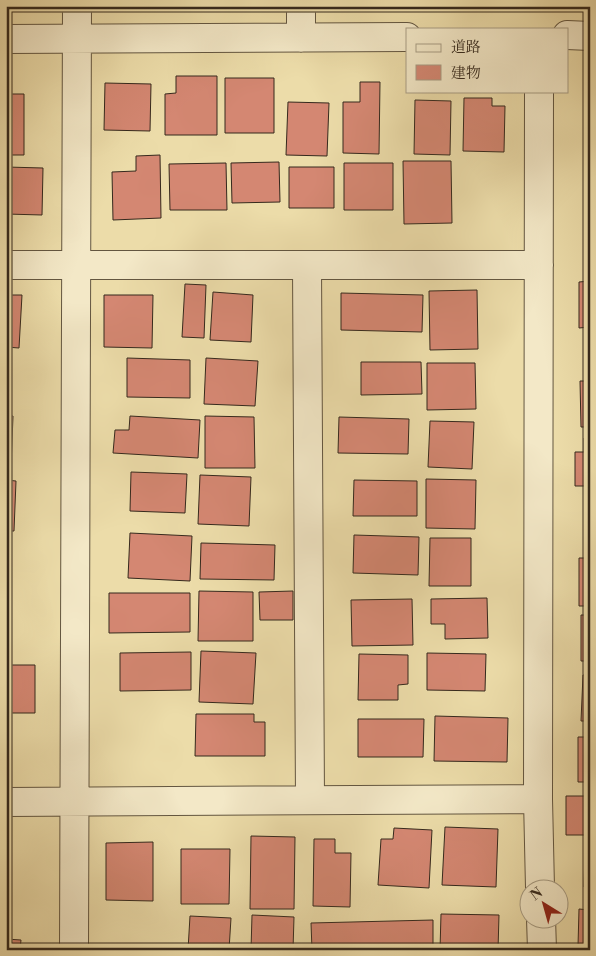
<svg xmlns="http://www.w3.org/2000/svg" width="596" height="956" font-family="'Libre Bodoni','Noto Serif JP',serif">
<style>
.building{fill:#d48772;stroke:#35291d}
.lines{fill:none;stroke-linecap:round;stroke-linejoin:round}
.minor-casing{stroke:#635640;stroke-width:30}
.minor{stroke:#f3e8c7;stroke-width:28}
</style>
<rect width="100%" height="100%" fill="#ecdca9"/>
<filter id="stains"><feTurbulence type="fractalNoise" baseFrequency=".004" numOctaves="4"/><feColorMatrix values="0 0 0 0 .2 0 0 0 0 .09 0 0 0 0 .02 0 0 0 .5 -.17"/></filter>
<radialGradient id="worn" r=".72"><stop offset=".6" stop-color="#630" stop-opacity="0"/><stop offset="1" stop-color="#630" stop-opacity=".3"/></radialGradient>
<path class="building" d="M176,76H217V135H165V94L176,93Z
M588,77H590V114H588Z
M225,78H274V133H225Z
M360,82H380L379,154L343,153V102H360Z
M105,83L151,84L150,131L104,130Z
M6,94H24V155H6Z
M464,98H492V106H505L504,152L463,151Z
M415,100L451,101L450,155L414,154Z
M288,102L329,103L327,156L286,155Z
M160,155L161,218L113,220L112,172L136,171V156Z
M403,161H451L452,223L404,224Z
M279,162L280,202L232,203L231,163Z
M226,163L227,210H170L169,164Z
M344,163H393V210H344Z
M6,167L43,168L42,215L6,214Z
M289,167H334V208H289Z
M586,212H590V233H585Z
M590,281V327L579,328V282Z
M185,284L206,285L204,338L182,337Z
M477,290L478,349L430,350L429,291Z
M213,292L253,295L251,342L210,340Z
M341,293L423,295L422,332L341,330Z
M6,295H22L19,348L6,347Z
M104,295H153L152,348L104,347Z
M127,358L190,360V398L127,397Z
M206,358L258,361L255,406L204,404Z
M361,362H421L422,394L361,395Z
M427,363H475L476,409L427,410Z
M580,381H590V427H581Z
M6,416H13L11,466H6Z
M130,416L200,420L198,458L113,453L115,430H129Z
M205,416L254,417L255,468H205Z
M339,417L409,419L408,454L338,453Z
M430,421L474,422L472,469L428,467Z
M584,438H590V486H575V452H584Z
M131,472L187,474L185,513L130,511Z
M200,475L251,477L249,526L198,524Z
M426,479L476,480L475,529L426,528Z
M6,480L16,481L14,531H6Z
M354,480L417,481V516H353Z
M130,533L192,536L190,581L128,578Z
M354,535L419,537L418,575L353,573Z
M430,538H471V586H429Z
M201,543L275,545L274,580L200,579Z
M579,558H590V606H579Z
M199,591L253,592V641H198Z
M293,591V620H260L259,592Z
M109,593H190V632L109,633Z
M487,598L488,638L445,639V624H431V599Z
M412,599L413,645L352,646L351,600Z
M581,615H590V661H581Z
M201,651L256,653L253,704L199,702Z
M191,652V690L120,691V653Z
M427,653L486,654L485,691L427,690Z
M359,654L408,655V684L398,685V700H358Z
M6,665H35V713H6Z
M583,675H590V721H581Z
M196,714H254V722H265V756H195Z
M435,716L508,718L507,762L434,761Z
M358,719H424L423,757H358Z
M578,737H590V782H578Z
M566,796H590V835H566Z
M445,827L498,829L496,887L442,885Z
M394,828L432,830L429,888L378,885L381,839H393Z
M251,836L295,837L294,909H250Z
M314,839H335V853H351L350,907L313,906Z
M153,842V901L106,900V843Z
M6,846H8L7,902H6Z
M181,849H230L229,904H181Z
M585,852H590V887H584Z
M579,909L590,910V947L578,946Z
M441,914L499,915L498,950H440Z
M252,915L294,917L293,950H251Z
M190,916L231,918L229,950H188Z
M433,920V950H312L311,923Z
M6,939L21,940L20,950H6Z"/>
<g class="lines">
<g class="minor-casing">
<path id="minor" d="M301,6V38
M567,35L590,36
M6,39L407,37
M539,91L538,799L540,888
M6,265H539
M307,266L310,800
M6,802L538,799
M541,918L542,950
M74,950L77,6"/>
</g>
<use href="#minor" class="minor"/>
</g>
<rect width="596" height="956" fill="none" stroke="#ecdca9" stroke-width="25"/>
<rect x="8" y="8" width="581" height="941" fill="none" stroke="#35291d" stroke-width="2.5"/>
<rect x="12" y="12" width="571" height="931" fill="none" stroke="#35291d"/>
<rect x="406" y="28" width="162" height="65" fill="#f3e8c7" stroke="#a79c83"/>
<rect x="416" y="44" width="25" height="8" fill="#f3e8c7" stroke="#a79c83"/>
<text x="451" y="52" font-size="15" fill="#35291d">道路</text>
<rect x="416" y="65" width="25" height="15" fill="#d48772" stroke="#a79c83"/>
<text x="451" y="78" font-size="15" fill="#35291d">建物</text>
<g transform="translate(544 904) rotate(323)"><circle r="24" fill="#f3e8c7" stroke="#a79c83"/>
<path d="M0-4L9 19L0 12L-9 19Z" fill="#8f2418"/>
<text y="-8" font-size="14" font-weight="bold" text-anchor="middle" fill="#35291d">N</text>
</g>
<rect width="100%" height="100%" filter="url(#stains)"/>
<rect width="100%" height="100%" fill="url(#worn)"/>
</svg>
